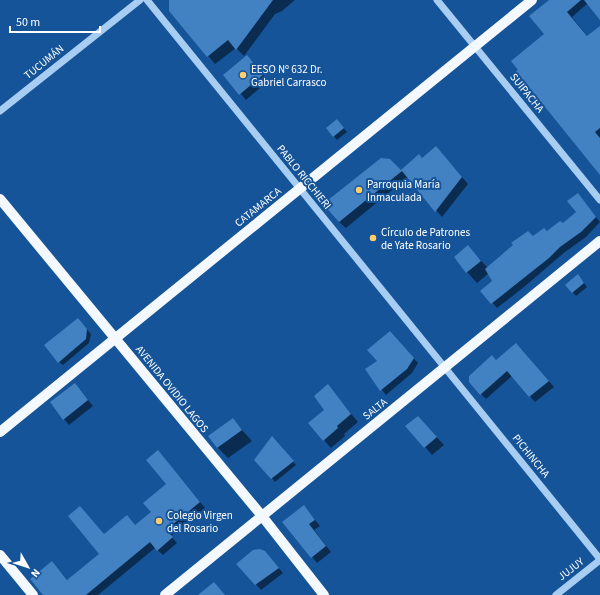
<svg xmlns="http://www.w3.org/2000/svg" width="600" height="595" font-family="'Source Sans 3',sans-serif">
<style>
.shadow{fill:#0007}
.building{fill:#4281c2}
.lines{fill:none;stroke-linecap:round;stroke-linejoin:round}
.minor{stroke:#a8cdf3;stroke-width:7}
.major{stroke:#f4f9ff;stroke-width:10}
.poi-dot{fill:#ffce6a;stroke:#155499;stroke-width:1.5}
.labels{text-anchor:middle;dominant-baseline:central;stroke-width:4;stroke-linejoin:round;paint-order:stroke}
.street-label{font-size:11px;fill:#fff;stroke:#155499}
.poi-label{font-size:11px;fill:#fff;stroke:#155499;text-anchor:start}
</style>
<rect width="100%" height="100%" fill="#155499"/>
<path class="shadow" d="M171,0H295L282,11L275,14L244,56L236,48L215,64L170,11Z
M553,0H600V19L588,3L572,17L588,37L600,28V173L545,34Z
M253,62L268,81L246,100L225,75Z
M340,124L347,132L337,140L327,128Z
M436,147L468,184L442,217L408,177L346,228L339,222L401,171L422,159Z
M578,195L600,222L586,237L565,252L524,287L497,308L482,291L493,281L489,273L477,283L467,272L468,247L488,268L533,237L548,232L563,224L577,212Z
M581,279L587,287L576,296L566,285Z
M81,322L91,334L89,343L63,365L59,362Z
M394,337L418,363L412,373L386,395L366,370L378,361Z
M522,350L554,387L535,402L512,376L486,399L481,394L492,356L497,361Z
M328,386L358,422L344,434L345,436L331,448L324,440Z
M80,390L93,406L69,425L64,419Z
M418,417L444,445L432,455L407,426Z
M232,419L252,441L228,458L218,448L210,437Z
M276,441L296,465L275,482L256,459Z
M163,457L205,508L171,536L177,543L163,555L155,548L98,595H44L57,567L68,581L101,554L80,507L104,535L136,526L152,512L167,484Z
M304,506L320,526L314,530L331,552L317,563L284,522Z
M270,558L283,573L261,590L238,564Z"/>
<path class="building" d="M169,0H273L236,50L228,40L207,57L169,11Z
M549,0H581L567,12L587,36L600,26V128L595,132L600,138V175L516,71L518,70L511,61L544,34L529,16Z
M584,0H600V20Z
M247,55L263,75L239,95L223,75Z
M337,119L344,128L333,137L326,128Z
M436,146L462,177L435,212L402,171L339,222L323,204L381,158L390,159L401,170L419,154L422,158Z
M578,193L596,217L581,232L560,247L549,258L491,304L480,291L492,281L485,269L513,245L511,243L528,231L533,236L544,228L547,231L560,221L563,223L576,212L567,201Z
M468,245L481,261L466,273L454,257Z
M578,274L584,283L572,293L565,285Z
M78,318L87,329L86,339L58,363L44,345Z
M390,331L414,358L407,369L380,391L365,369L377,361L367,350Z
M516,343L549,381L529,397L507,371L480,395L469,382V376L492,355L496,360Z
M75,383L88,400L63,420L50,402Z
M328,384L351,414L337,426L338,428L323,441L308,423L324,410L314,396Z
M418,416L437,437L424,448L405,426Z
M233,418L242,430L217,448L208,436Z
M272,436L294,461L271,479L254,460Z
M158,450L200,502L166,530L173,537L157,551L150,542L86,595H43L30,579L52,561L67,580L99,554L68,516L80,506L104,534L127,515L135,525L151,512L143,503L166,484L146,460Z
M304,505L315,520L309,524L326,546L311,558L282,522Z
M260,549L265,551L279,568L255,585L236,564L253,550Z
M214,582L225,595H198Z"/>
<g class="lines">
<path class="minor" d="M147,0L600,559
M437,0L600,200
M0,111L140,0
M556,595L600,560"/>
<path class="major" d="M0,199L262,516L324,595
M0,432L532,0
M0,555L33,595
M165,595L600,241"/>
</g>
<g class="poi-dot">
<circle cx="243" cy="75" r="4"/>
<circle cx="359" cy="190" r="4"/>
<circle cx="373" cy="238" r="4"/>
<circle cx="159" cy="521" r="4"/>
</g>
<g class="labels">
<g class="street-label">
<text transform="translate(44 62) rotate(-39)">TUCUMÁN</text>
<text transform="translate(527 93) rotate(51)">SUIPACHA</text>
<text transform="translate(304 177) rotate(51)">PABLO RICCHIERI</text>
<text transform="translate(258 207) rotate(-39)">CATAMARCA</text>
<text transform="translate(172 389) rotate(51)">AVENIDA OVIDIO LAGOS</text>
<text transform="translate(375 409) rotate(-39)">SALTA</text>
<text transform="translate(531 456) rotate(51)">PICHINCHA</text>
<text transform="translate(571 569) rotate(-38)">JUJUY</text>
</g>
<g class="poi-label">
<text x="251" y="69">EESO Nº 632 Dr.<tspan x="251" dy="13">Gabriel Carrasco</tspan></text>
<text x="367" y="184">Parroquia María<tspan x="367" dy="13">Inmaculada</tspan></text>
<text x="381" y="232">Círculo de Patrones<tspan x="381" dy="13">de Yate Rosario</tspan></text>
<text x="167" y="515">Colegio Virgen<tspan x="167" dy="13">del Rosario</tspan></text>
</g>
</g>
<g transform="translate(28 567) rotate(129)" stroke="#155499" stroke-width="3" paint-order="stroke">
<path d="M0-3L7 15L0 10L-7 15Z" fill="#ffffff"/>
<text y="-6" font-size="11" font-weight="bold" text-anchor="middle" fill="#ffffff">N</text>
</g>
<path d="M10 26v6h90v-6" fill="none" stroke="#ffffff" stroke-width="2"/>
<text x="16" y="26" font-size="12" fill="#ffffff" stroke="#155499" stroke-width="3" paint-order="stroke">50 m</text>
</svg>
